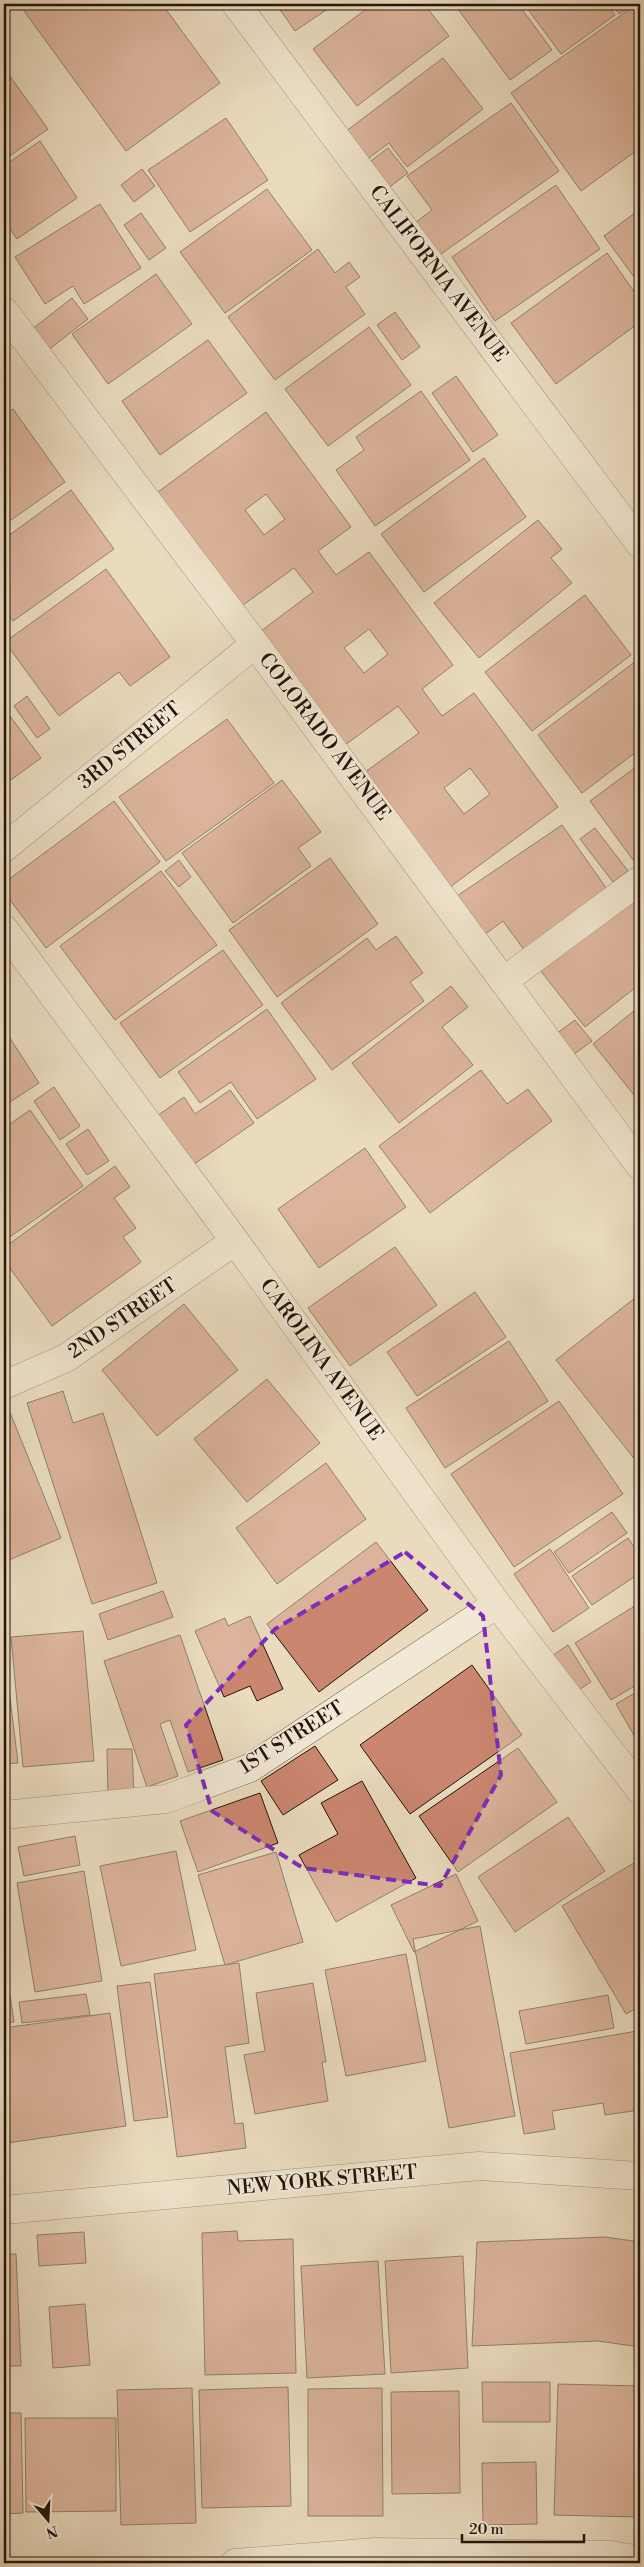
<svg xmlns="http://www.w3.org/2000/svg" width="644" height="2567" font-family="'Libre Bodoni',serif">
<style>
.building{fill:#cb8670;stroke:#22140b;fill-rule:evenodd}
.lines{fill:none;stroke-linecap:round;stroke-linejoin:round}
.street-casing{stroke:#544638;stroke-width:29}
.street{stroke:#f1e8d5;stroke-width:28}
.marked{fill:none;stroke:#7b2cbf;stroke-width:4;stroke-dasharray:10 6;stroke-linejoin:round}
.labels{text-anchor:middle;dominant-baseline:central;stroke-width:4;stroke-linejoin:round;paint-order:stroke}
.street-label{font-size:20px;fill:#22140b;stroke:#f1e8d5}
</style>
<rect width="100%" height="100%" fill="#eadbbf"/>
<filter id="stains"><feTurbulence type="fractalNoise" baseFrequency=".004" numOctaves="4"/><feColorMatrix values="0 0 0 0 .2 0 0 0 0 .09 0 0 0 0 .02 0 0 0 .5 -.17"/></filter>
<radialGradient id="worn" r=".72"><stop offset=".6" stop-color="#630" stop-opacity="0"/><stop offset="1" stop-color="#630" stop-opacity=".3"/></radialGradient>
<path class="building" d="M19,4H162L220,83L126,151Z
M276,4H335L295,31Z
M373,4H424L449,36L357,106L313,49Z
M465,4H518L552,50L510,80L458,9Z
M524,4H607L615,15L561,54Z
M612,4H633L619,14Z
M637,4H640V148L581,191L511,93Z
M4,40L10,50L4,54Z
M443,58L483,109L407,167L389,143L366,160L345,132Z
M4,68L48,129L4,160Z
M511,103L559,171L438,256L415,223L432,210L407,176Z
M226,118L268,180L190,232L148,170Z
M40,141L77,198L17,239L4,220V166Z
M388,148L408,173L387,189L367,164Z
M142,169L155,186L134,202L121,185Z
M556,185L600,249L495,321L452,257Z
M267,189L312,250L225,313L180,252Z
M100,204L141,268L84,304L73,286L45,304L15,257Z
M640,209V285L604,236Z
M141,213L166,248L149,260L124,225Z
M318,249L335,273L349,262L360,277L346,287L365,314L275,380L228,317Z
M607,253L640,300V322L556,384L511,323Z
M156,274L192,324L108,384L72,334Z
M72,298L88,319L47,351L31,330Z
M395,312L420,347L402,360L377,325Z
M369,327L411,385L328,446L285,389Z
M208,340L247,393L160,455L122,401Z
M456,376L498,435L473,452L432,393Z
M421,391L470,460L375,526L336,470L364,450L356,437Z
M13,409L65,482L4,525V415Z
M266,412L351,527L318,551L336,575L369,552L453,665L422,689L442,716L474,693L558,807L446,890L361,775L419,733L398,706L341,748L257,634L313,592L294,568L239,608L154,495ZM266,494L285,519L264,535L245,510ZM369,629L388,654L364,673L344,648ZM470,768L490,794L464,814L444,788Z
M484,458L526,517L424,592L381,534Z
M71,490L114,549L13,621L4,608V539Z
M538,520L562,549L551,558L572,583L479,658L434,603Z
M106,569L170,657L130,686L119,672L59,716L5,642Z
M585,595L631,655L532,731L485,672Z
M640,658V749L582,793L538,735Z
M27,696L50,729L37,738L14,706Z
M4,708L41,758L4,785Z
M227,719L274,783L166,861L119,797Z
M640,764V861L636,864L590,801Z
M282,780L321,832L298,848L311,866L233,923L182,853Z
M114,801L160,862L46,948L4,892V883Z
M562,825L609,892L525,951L503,921L484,935L457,896Z
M595,828L628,871L613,882L580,839Z
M330,858L378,924L277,997L229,930Z
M179,860L191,877L179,887L165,871Z
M161,871L217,945L115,1020L60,946Z
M633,898L640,908V984L585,1027L540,970Z
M396,936L423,973L410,982L424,1001L332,1070L281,1003L367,938L376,950Z
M223,950L263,1005L160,1078L120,1023Z
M451,986L468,1007L442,1027L473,1065L399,1123L352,1063Z
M640,1006V1100L639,1101L593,1044Z
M267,1009L316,1079L257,1119L231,1082L200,1103L178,1072Z
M575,1020L592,1041L569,1058L552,1037Z
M4,1029L39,1083L4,1106Z
M481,1070L507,1104L528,1089L552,1121L430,1213L379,1146Z
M54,1087L80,1126L60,1140L34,1101Z
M230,1090L254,1123L184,1171L150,1121L184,1097L195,1114Z
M30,1110L83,1186L4,1241V1147L10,1142L4,1134V1128Z
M88,1129L109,1161L87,1175L66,1144Z
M365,1148L406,1207L319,1268L278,1209Z
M115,1166L130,1187L114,1198L136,1228L123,1237L141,1262L52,1326L4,1260V1248Z
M395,1247L437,1305L350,1366L308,1308Z
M475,1292L506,1337L417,1396L387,1352Z
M640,1294V1466L556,1360Z
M184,1304L238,1370L157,1436L102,1370Z
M509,1341L548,1401L445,1468L406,1408Z
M267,1379L320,1443L247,1502L194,1439Z
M63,1391L73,1423L103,1413L157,1583L92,1604L27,1403Z
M559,1401L623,1494L514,1567L451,1474Z
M9,1410L61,1538L4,1562V1412Z
M326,1463L366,1519L277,1584L236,1528Z
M612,1512L627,1533L569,1573L554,1552Z
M628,1538L640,1556V1573L592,1605L572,1576Z
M376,1542L428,1610L319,1692L267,1624Z
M550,1549L589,1608L553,1632L514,1574Z
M163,1591L173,1617L108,1640L99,1614Z
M638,1604L640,1607V1683L611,1700L575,1643Z
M250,1616L283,1689L257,1701L250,1686L224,1697L195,1631L225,1618L228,1626Z
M83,1631L94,1761L23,1767L11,1637Z
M180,1635L223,1760L188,1772L170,1720L160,1724L178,1776L147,1787L104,1661Z
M568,1645L591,1682L572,1694L549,1658Z
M4,1649L18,1763L4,1764Z
M472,1665L522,1735L410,1814L360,1745Z
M640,1690V1734L635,1737L616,1704Z
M315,1746L338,1780L283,1815L261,1781Z
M518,1748L557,1802L458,1872L419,1816Z
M107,1749H132L134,1795L108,1796Z
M362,1781L416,1878L336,1922L299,1855L338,1834L321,1803Z
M260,1793L278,1843L198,1872L180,1821Z
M568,1817L605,1871L515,1932L478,1877Z
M75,1836L80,1865L24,1876L18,1847Z
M176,1851L196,1950L121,1966L100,1866Z
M276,1852L303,1942L225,1965L198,1875Z
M634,1863L640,1874V2006L626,2014L562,1906Z
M84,1871L102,1981L35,1992L17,1883Z
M456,1874L478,1921L414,1952L391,1905Z
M480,1926L515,2116L449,2128L413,1939Z
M406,1954L426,2061L346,2076L325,1970Z
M239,1963L249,2043L225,2047L235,2124L243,2123L246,2148L177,2157L154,1974Z
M150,1982L168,2117L134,2121L117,1986Z
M313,1983L326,2062H322L328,2101L255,2114L244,2055L265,2051L256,1993Z
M86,1994L90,2015L22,2023L19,2002Z
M10,1995L14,2022L4,2023V1996Z
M608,1995L614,2028L526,2044L519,2011Z
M110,2013L126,2126L7,2143L4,2117V2028Z
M637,2031L640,2051V2110L605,2115L603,2103L552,2111L555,2129L524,2134L510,2053Z
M237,2231L238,2241L293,2239L296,2373L205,2375L202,2233Z
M84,2232L86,2263L39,2266L37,2235Z
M605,2237L640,2242V2347L598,2341L472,2346L477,2242Z
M4,2254H16L21,2366H4Z
M463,2256L468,2368L391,2373L385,2261Z
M378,2261L385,2374L307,2378L301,2266Z
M85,2304L90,2365L53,2368L49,2307Z
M482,2382H550V2422H483Z
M558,2384L640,2386V2517L554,2515Z
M288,2387L291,2506L202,2508L199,2390Z
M192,2388L196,2523L121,2525L117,2390Z
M382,2388L383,2516H308V2389Z
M459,2391L460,2493L392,2494L391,2392Z
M4,2413H21L23,2513L4,2514Z
M25,2418H116V2511L26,2512Z
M536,2462L537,2524L483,2525L482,2463Z"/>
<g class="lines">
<g class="street-casing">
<path id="street" d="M236,4L640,544
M4,311L255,644L640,1166
M4,848L255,644
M4,929L235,1241L497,1604L640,1790
M505,980L640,880
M4,1385L66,1358L235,1241
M4,1815L166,1799L250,1768L497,1604
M4,2210L479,2166L640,2176
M235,2563L376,2552L611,2555L640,2560"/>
</g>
<use href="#street" class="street"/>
</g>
<path d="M0 0H644V2567H0ZM405,1552L483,1616L501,1775L440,1886L303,1868L212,1811L186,1725L275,1629Z" fill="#eadbbf" fill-opacity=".55" fill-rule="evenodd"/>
<path class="marked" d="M405,1552L483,1616L501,1775L440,1886L303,1868L212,1811L186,1725L275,1629Z"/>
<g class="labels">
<g class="street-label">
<text transform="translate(438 274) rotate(53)">CALIFORNIA AVENUE</text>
<text transform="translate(324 737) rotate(53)">COLORADO AVENUE</text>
<text transform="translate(130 746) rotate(-39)">3RD STREET</text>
<text transform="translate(123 1319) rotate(-34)">2ND STREET</text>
<text transform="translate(321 1360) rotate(54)">CAROLINA AVENUE</text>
<text transform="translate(292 1738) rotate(-32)">1ST STREET</text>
<text transform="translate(322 2181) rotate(-5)">NEW YORK STREET</text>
</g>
</g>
<rect width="644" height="2567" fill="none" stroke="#eadbbf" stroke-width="20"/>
<rect x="5" y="5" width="634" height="2557" fill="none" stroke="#22140b" stroke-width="2.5"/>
<rect x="10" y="10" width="624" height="2547" fill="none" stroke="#22140b"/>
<g transform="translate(48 2520) rotate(161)" stroke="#f1e8d5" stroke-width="4" paint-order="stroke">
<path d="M0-4L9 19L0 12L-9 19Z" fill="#22140b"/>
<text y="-8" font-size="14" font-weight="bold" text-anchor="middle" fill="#22140b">N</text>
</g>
<path d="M462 2534v8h122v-8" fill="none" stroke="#22140b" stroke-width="2.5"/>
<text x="469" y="2534" font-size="15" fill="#22140b" stroke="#f1e8d5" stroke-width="4" paint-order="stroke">20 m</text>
<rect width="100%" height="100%" filter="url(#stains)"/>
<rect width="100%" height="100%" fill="url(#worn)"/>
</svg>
